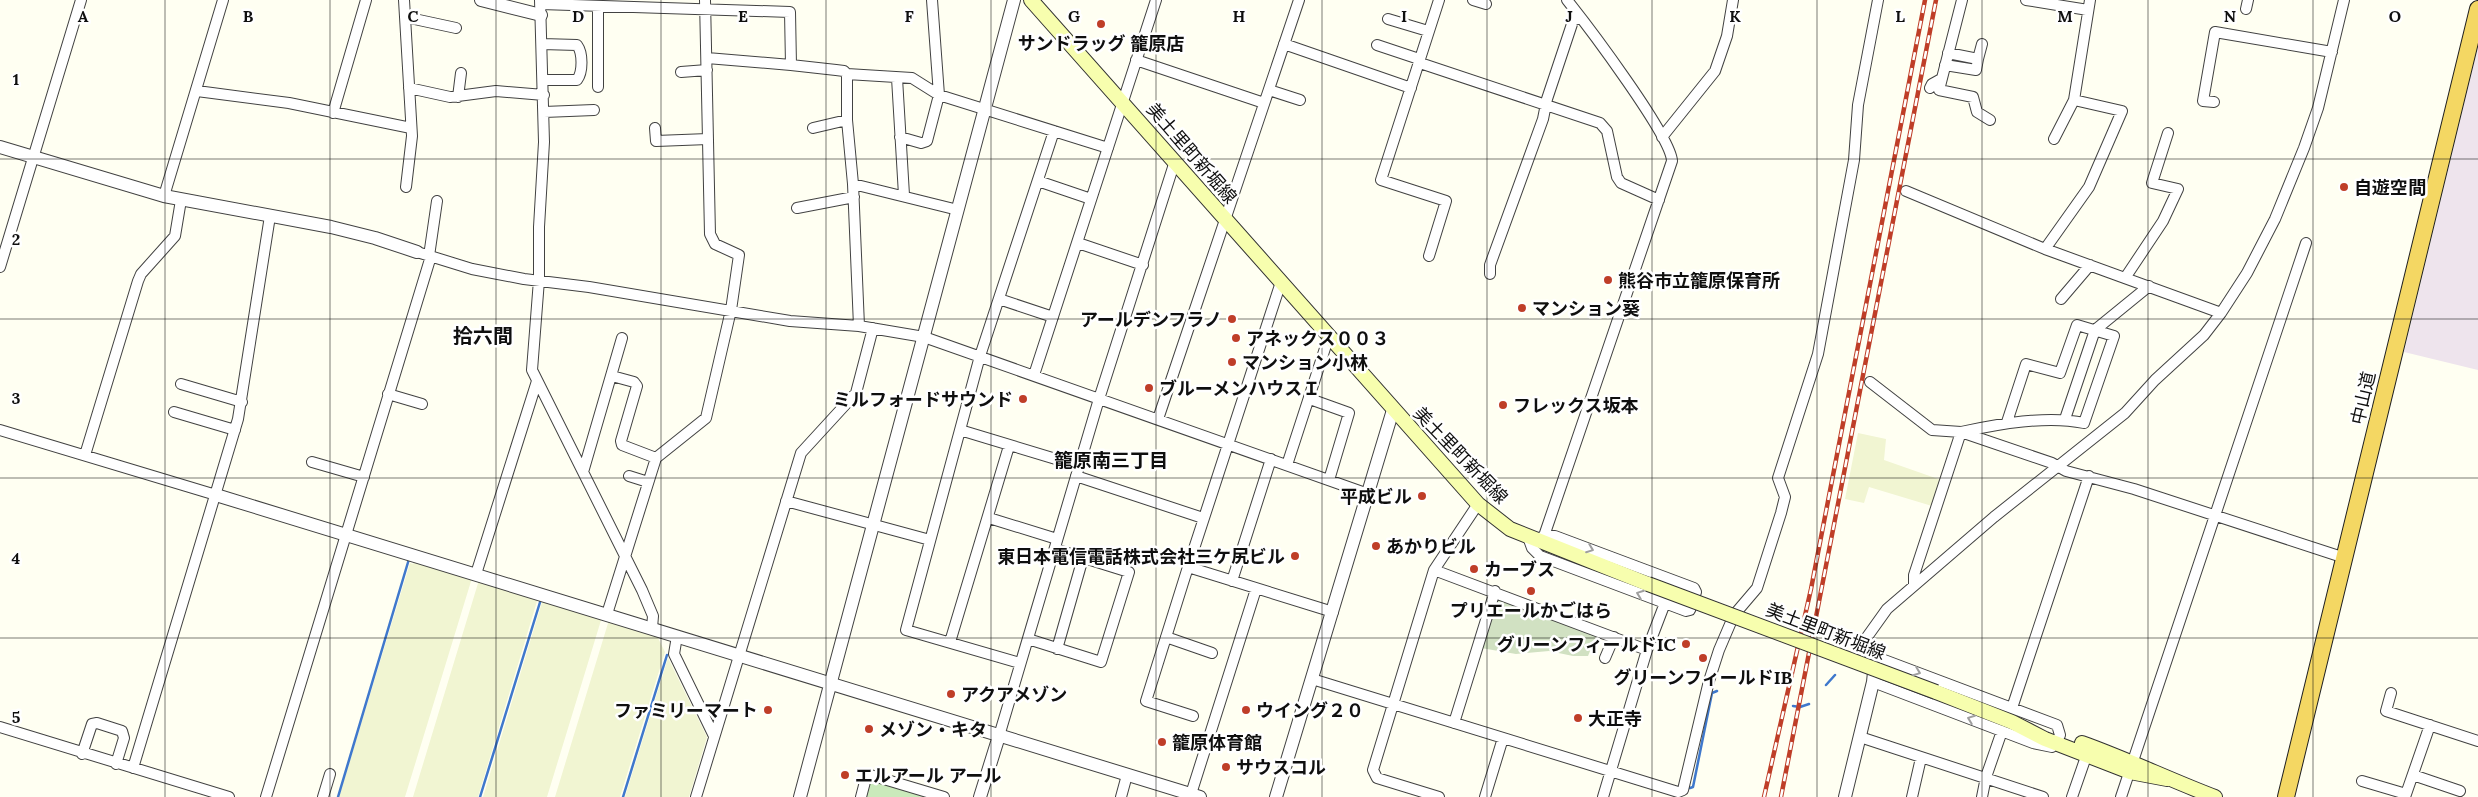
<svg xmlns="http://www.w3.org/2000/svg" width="2478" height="797" font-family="Lora,'Noto Sans JP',serif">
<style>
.industrial{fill:#eee4ed}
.farmland{fill:#f1f5d2}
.green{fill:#caeabb}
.cemetery{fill:#d1e1c2}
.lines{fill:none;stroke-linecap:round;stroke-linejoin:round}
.stream{stroke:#3f78cc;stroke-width:2.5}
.minor-casing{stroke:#424242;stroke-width:12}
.tertiary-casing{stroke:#424242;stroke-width:14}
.secondary-casing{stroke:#313131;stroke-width:16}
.trunk-casing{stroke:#202020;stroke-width:18}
.minor{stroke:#fff;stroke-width:10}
.tertiary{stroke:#fff;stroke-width:12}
.secondary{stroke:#f7feae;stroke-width:14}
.trunk{stroke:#f4d763;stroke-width:16}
.rail-casing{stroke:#bf3e28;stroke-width:4.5}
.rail{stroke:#fff;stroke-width:2.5;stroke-dasharray:8;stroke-linecap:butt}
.secondary-bridge-casing{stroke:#313131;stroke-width:16;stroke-linecap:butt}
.secondary-bridge{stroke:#f7feae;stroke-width:14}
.oneway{stroke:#9f9f9f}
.grid{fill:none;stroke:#0f0f0f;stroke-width:1;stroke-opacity:0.55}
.poi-dot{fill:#bf3e28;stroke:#fff;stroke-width:2}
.labels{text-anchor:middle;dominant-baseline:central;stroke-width:5;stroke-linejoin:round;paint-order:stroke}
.poi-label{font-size:18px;font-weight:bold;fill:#0f0f0f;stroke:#fff;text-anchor:start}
.street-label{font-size:18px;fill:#0f0f0f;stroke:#fff}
.neighbourhood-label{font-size:19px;font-weight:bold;fill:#0f0f0f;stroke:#fff}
.quarter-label{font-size:20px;font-weight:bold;fill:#0f0f0f;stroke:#fff}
.grid-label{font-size:16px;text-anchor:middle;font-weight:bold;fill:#0f0f0f;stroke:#fff;stroke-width:5;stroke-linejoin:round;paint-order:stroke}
</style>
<rect width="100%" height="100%" fill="#fffff2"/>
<path class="industrial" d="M2478,47V370L2404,352Z"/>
<path class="farmland" d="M1858,433L1886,439L1884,460L1941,480L1932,506L1869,487L1864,503L1845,499Z
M415,561L472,578L405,797H339L410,563L413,564Z
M479,580L538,598L478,797H413Z
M543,599L602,617L547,797H483Z
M609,620L656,634L665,652L620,797H555Z
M668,658L707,737L689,797H625Z"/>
<path class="green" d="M874,779L932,797H865L869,782Z"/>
<path class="cemetery" d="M1500,599L1596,636L1588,656H1573L1549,651L1516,654L1481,648L1496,601Z"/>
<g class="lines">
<path class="stream" d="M1826,685L1835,675
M1793,706L1800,707L1809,704
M1690,788L1693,787L1712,693L1717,691
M338,797L409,559
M480,797L541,599
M623,797L667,655"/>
<g class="minor-casing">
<path id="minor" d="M404,0L412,136L406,187
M540,0L544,142L539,227V280L532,370L642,590L653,616L652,628
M1473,0L1486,4
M1962,0L1939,90L1973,97L1977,112L1990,120
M2026,0L2088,10
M541,4L790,12L791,65L836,70L844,71L847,74L912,78L939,95L1108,148
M598,6V87
M2246,9L2248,0
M405,17L456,28
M1388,19L1428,31
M542,44L577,45C583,53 583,72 577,80H544
M1284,44L1411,88
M1377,45L1419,59
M707,58L791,65
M1978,59L1982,44
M1136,60L1264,103
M1420,63L1600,123L1607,131L1617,177L1621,183L1659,200
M1945,65L1976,70L1978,59L1948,53
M681,72L707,70
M847,74V120L853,184L859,326
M897,78L904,195
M409,88L450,97L496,91L544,95
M1930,88L1932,84L1941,79
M1269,90L1300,100
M197,91L289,103L411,128
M458,97L461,73
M2214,102L2203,101L2215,32L2332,52
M544,112L594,110
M333,113L366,0
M655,128L656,141L708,139
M813,128L847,120
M900,137L921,143L927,141L939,95L932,0
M1662,137L1715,71L1727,36L1733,0
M2054,139L2074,100L2090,0
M1038,181L1091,199
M853,184L958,210
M1906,191L2045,249L2221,313
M164,196L223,0
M797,208L854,197
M1078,243L1143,265
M2045,249L2089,187L2122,111L2074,100
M417,252L472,269L524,279L589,287L790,321L859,326L924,337L1368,494
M429,256L437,201
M1429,256L1446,201L1381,180L1439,0
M0,267L81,0
M1490,274V265L1543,119L1547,99L1573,21L1580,17
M2125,278L2163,221L2178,189L2152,183L2168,133
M1281,282L1188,567L1333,612
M999,299L1053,317
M2061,299L2090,265
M1034,375L1156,0
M612,376L634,382L637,386L621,441L622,445L656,458
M1870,382L1932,430L1961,432L2052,463L2066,471L2134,489L2345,558
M181,384L242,402
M388,394L422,404
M1310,399L1349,413L1329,480
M174,412L235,430
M1158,419L1299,0
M2065,419L2095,330L2149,286
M0,430L216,495
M960,430L1079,466
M85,455L138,281L141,274L175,236L181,200
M312,462L364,477
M1287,465L1329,336
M583,472L622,338
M629,476L648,482
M1076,476L1203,518
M786,501L930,540
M989,518L1057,539
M1528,537L1532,548L1540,556L1686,611L1690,610L1696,592L1694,588L1555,536H1544
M1535,540L1544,536L1672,161C1671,136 1587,25 1567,0
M1188,567L1146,701L1193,716
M1434,570L1647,650
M476,574L537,381
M1232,581L1271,459
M1914,584V575L1961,432C1998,424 2047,415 2084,423L2114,336L2077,325L2060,373L2026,364L2007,422
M607,614L656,458L706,418L731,310L739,255L715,244L710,234L705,0
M677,636L674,654L714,736
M1166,637L1212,653
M1028,639L1101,662L1129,572L1055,549
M950,642L1009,446
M1057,649L1083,558
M1605,658L1614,637
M1020,663L906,630L980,356L1054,131
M1312,679L1678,792L1683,790L1709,681L1719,650L1734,615L1757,588L1781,513L1785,497L1778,478L1818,354L1854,160L1858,105L1878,0
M1873,682L2033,743L2052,747
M2391,693L2386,711L2478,741
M2012,708L2089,476
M1454,723L1495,591
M0,727L229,797
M999,736L1099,399L1175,161
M1860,737L2043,797
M2056,743L2060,735L2057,725L1871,655L1867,647V637L1887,609L1994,517L2125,413L2155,380L2204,335L2221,313L2247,273L2275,219L2304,148L2318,108L2344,0
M82,754L92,724L97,723L122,731L124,738L116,764
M133,768L238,419L270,216
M2413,775L2460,791
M2362,781L2406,794
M1191,794L1256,589
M266,797L431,256
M323,797L330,774
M696,797L801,453L856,393L873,328
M861,797L867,774L944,797
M1121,797L1127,775
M1439,797L1377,778L1373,770L1434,570L1478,504
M1485,797L1503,738
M1603,797L1647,650L1665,603
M1912,797L1921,758
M1982,797L1986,777L2002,731
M2072,797L2088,751
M2121,797L2306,243
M2405,797L2430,725"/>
</g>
<g class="tertiary-casing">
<path id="tertiary" d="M481,0L541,15
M0,147L164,196L331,227L375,238L417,252
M216,495L1200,797
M800,797L1014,0
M980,797L999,736
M1276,797L1393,410
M1845,797L1873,682L1874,672L1871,655"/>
</g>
<g class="secondary-casing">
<path id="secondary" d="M1031,0L1478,504L1510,529L1648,584
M1936,692L2012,722L2045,739L2130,772L2167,779
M2082,743C2127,759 2170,780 2215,797"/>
</g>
<g class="trunk-casing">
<path id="trunk" d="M2286,797L2478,9"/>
</g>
<use href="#minor" class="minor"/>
<use href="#tertiary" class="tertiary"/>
<use href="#secondary" class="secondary"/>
<use href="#trunk" class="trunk"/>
<g class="rail-casing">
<path id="rail" d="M1764,797L1811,589L1925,0
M1781,797L1936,0"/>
</g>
<use href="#rail" class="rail"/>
<g class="secondary-bridge-casing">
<path id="secondary-bridge" d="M1648,584L1936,692"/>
</g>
<use href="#secondary-bridge" class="secondary-bridge"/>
</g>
<defs><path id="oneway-chevron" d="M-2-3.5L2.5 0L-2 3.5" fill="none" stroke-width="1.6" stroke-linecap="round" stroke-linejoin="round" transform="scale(1.25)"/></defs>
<g class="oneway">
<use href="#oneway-chevron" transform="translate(1590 549) rotate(21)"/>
<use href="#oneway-chevron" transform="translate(1640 594) rotate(-159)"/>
<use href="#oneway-chevron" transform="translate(1917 672) rotate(21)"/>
<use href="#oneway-chevron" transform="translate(1971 719) rotate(-159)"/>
</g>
<path class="grid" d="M165,0V797M330,0V797M496,0V797M661,0V797M826,0V797M991,0V797M1156,0V797M1322,0V797M1487,0V797M1652,0V797M1817,0V797M1982,0V797M2148,0V797M2313,0V797M0,159H2478M0,319H2478M0,478H2478M0,638H2478"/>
<g class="poi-dot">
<circle cx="1101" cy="24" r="5"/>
<circle cx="2344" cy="187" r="5"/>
<circle cx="1608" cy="280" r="5"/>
<circle cx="1522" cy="308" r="5"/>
<circle cx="1232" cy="319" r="5"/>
<circle cx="1236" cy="338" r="5"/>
<circle cx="1232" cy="362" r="5"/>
<circle cx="1149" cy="388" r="5"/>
<circle cx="1023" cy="399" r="5"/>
<circle cx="1503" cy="405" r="5"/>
<circle cx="1422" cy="496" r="5"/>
<circle cx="1376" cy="546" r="5"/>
<circle cx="1295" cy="556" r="5"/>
<circle cx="1474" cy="569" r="5"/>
<circle cx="1531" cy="591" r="5"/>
<circle cx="1686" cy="644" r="5"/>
<circle cx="1703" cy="658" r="5"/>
<circle cx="951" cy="694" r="5"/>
<circle cx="768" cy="710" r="5"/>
<circle cx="1246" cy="710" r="5"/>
<circle cx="1578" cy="718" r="5"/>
<circle cx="869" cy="729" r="5"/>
<circle cx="1162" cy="742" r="5"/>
<circle cx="1226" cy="767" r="5"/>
<circle cx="845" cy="775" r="5"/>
</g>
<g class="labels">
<g class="poi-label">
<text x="1101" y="43" text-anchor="middle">サンドラッグ 籠原店</text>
<text x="2354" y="187">自遊空間</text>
<text x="1618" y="280">熊谷市立籠原保育所</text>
<text x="1532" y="308">マンション葵</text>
<text x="1222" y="319" text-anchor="end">アールデンフラノ</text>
<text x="1246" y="338">アネックス００３</text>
<text x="1242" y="362">マンション小林</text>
<text x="1159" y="388">ブルーメンハウスＩ</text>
<text x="1013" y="399" text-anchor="end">ミルフォードサウンド</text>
<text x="1513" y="405">フレックス坂本</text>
<text x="1412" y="496" text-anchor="end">平成ビル</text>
<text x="1386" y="546">あかりビル</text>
<text x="1285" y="556" text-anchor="end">東日本電信電話株式会社三ケ尻ビル</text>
<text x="1484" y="569">カーブス</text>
<text x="1531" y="610" text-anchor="middle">プリエールかごはら</text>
<text x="1676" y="644" text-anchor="end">グリーンフィールドIC</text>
<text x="1703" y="677" text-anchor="middle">グリーンフィールドIB</text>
<text x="961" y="694">アクアメゾン</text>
<text x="758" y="710" text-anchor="end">ファミリーマート</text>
<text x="1256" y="710">ウイング２０</text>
<text x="1588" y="718">大正寺</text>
<text x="879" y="729">メゾン・キタ</text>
<text x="1172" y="742">籠原体育館</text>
<text x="1236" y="767">サウスコル</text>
<text x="855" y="775">エルアール アール</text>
</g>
<g class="street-label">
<text transform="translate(1192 153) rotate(49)">美土里町新堀線</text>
<text transform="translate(2363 398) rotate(-77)">中山道</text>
<text transform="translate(1461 455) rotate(46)">美土里町新堀線</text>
<text transform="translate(1826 631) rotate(21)">美土里町新堀線</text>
</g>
<g class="neighbourhood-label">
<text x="1111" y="460">籠原南三丁目</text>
</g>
<g class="quarter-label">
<text x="483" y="335">拾六間</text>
</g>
</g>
<g class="grid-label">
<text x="83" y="22">A</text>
<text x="248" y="22">B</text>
<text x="413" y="22">C</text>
<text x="578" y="22">D</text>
<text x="743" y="22">E</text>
<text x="909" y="22">F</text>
<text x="1074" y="22">G</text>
<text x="1239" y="22">H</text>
<text x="1404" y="22">I</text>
<text x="1569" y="22">J</text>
<text x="1735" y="22">K</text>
<text x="1900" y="22">L</text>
<text x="2065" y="22">M</text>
<text x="2230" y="22">N</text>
<text x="2395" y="22">O</text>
<text x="16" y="85">1</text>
<text x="16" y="245">2</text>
<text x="16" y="404">3</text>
<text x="16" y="564">4</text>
<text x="16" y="723">5</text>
</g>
</svg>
